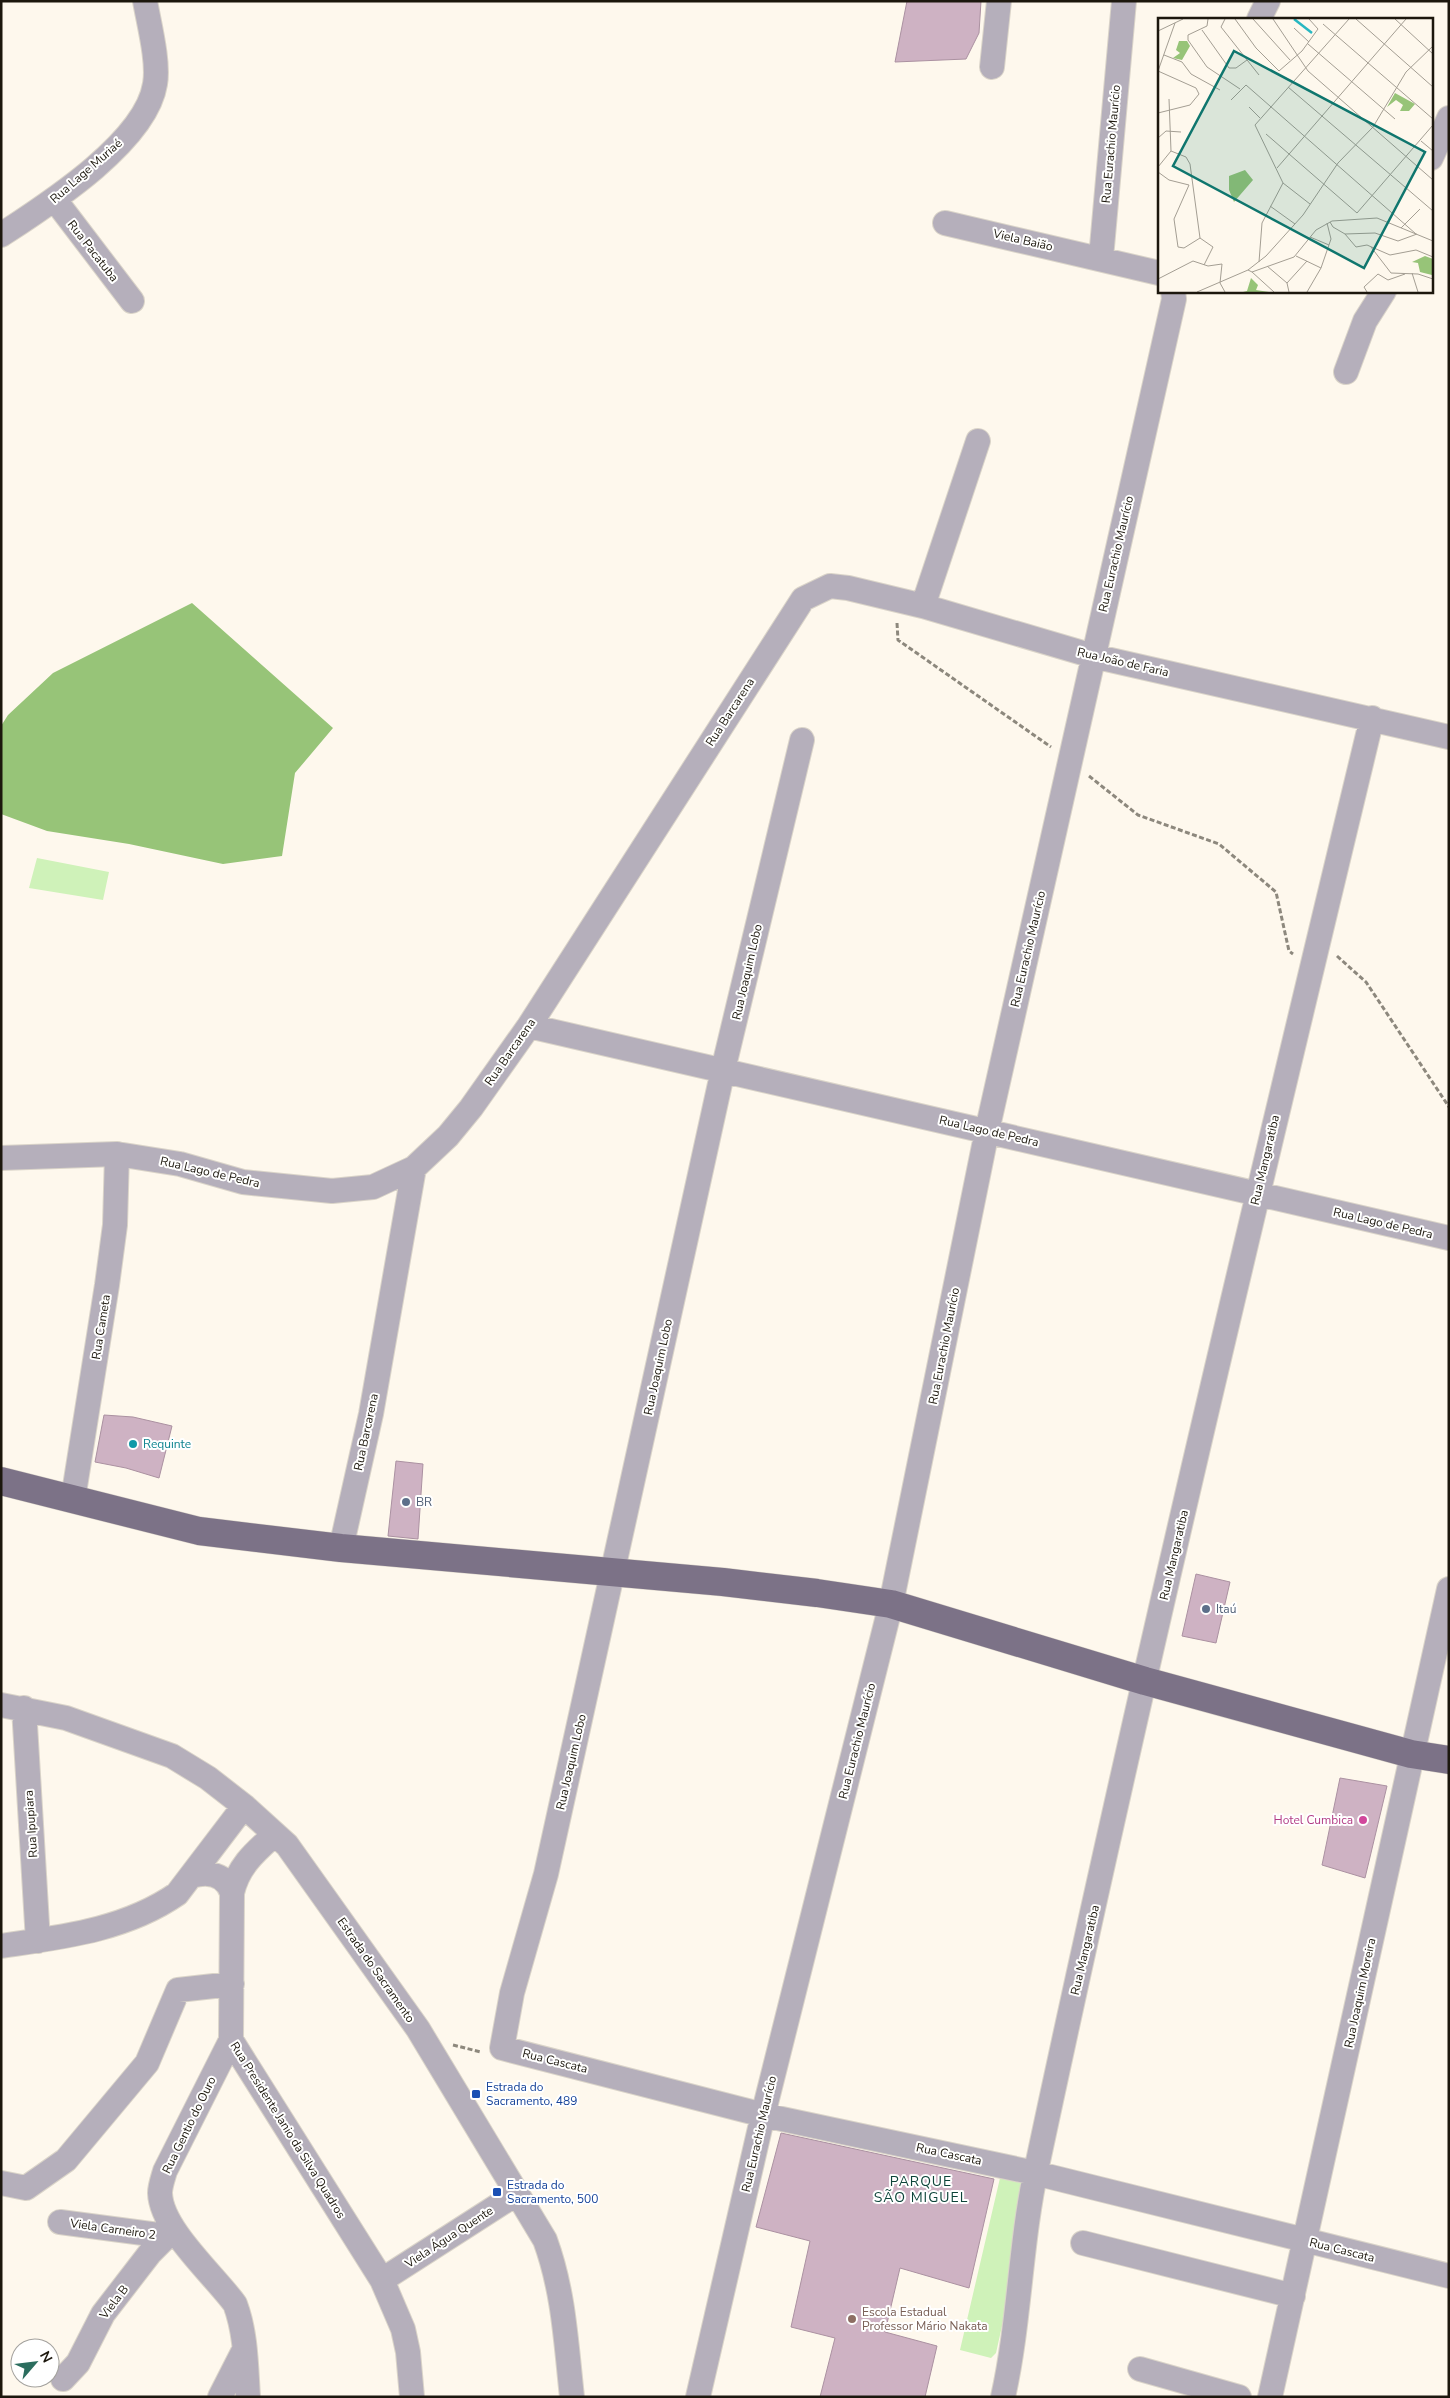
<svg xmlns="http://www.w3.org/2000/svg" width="1450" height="2398" font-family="'Nunito Sans',sans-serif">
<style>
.green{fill:#cff2b9}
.forest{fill:#97c478}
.building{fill:#ceb2c3;stroke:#ab91a1}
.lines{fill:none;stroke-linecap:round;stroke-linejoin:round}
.minor-casing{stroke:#dad4c9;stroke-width:26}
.major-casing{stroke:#dad4c9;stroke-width:29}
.path{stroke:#8d887d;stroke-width:3;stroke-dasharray:5 2.5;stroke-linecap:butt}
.minor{stroke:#b5afbb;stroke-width:24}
.major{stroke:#7c7287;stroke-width:28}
.culture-dot{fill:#0f9aa8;stroke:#fff;stroke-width:2}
.service-dot{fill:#5c6f8a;stroke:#fff;stroke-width:2}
.hotel-dot{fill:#d1479c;stroke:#fff;stroke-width:2}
.transit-dot{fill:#1a4fb4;stroke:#fff;stroke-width:2}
.education-dot{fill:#8d6e63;stroke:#fff;stroke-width:2}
.labels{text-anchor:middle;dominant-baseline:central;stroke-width:4;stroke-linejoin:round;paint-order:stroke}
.street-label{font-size:12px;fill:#1c170d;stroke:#fff}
.culture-label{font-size:12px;fill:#0d838f;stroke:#fff;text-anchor:start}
.service-label{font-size:12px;fill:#4e5e75;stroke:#fff;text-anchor:start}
.hotel-label{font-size:12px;fill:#b23c85;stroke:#fff;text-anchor:end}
.transit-label{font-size:12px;fill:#164399;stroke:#fff;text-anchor:start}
.education-label{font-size:12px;fill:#785e54;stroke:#fff;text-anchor:start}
.neighbourhood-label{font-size:14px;letter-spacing:1px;fill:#0c4439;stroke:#fff}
.inset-river{fill:none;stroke:#27b7c1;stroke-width:2.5}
.inset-road{fill:none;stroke:#a49e93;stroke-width:1}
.view{fill:#0f766e;fill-opacity:0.15;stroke:#0f766e;stroke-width:2.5}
.inset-edge{fill:none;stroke:#1c170d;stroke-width:2.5}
</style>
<rect width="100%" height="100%" fill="#fef8ed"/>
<path class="green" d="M37,858L109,872L103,900L29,888Z
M1000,2178L1027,2182L1012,2281L996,2353L991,2358L960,2350Z"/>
<path class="forest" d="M192,603L333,728L295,773L282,856L223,864L129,844L47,831L1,814V726L8,715L53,673Z"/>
<path class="building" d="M907,1H981L979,33L966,59L895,62Z
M104,1415L133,1417L172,1426L159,1478L126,1468L95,1462Z
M396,1461L423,1464L418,1539L388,1536Z
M1196,1574L1230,1582L1216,1643L1182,1636Z
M1340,1778L1387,1786L1365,1878L1322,1865Z
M781,2133L994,2179L969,2288L900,2268L885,2332L937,2346L925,2397H820L835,2338L791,2327L810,2241L756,2227Z"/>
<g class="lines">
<g class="minor-casing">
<path id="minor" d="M1259,19L1268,1
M992,67L999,1
M1431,158L1449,118
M55,200L132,301
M945,223L1159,273
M1,235C47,205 146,142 155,84C159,62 149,24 145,1
M1101,258L1124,1
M1346,372L1365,321L1384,291
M923,606L978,441
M802,740L723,1070L546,1874L512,1993L502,2048L763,2115L1035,2173L1449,2276
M529,1026L1449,1238
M1,1158L117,1154L180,1164L243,1182L332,1191L373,1187L414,1168L448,1136L471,1108L529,1026L803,599L830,586L848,588L923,606L1093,656L1449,737
M73,1499L107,1285L115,1225L117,1154
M341,1548L371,1414L414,1168
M1,1705L66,1718L172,1756L208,1778L244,1806L287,1845L418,2029L545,2240C564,2292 566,2343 572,2397
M24,1708L38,1941
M275,1834C255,1852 238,1866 232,1893L231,2040L382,2280L403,2329L408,2352L412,2397
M191,1876C208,1871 226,1874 232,1893
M1,1946C62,1937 125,1930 177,1894L244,1806
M231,2040L165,2171C163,2178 160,2186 160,2193C161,2229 214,2275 235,2304C246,2333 246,2366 248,2397
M1,2183L26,2188L66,2160L147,2063L178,1990L232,1984
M60,2222L166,2236
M1083,2243L1293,2296
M382,2280L516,2194
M1140,2369L1239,2397
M63,2379L78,2363L103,2314L150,2253L173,2230
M220,2397L244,2350
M698,2397L763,2115L891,1604L987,1131L1174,299L1173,291
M1003,2397C1020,2321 1020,2242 1037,2166C1140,1682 1256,1200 1372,718
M1270,2397L1449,1589"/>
</g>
<g class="major-casing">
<path id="major" d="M1,1481L199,1531L341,1548L723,1582L817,1593L891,1604L1145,1681L1411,1754L1449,1760"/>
</g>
<path class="path" d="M897,623L898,640L1051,747
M1089,776L1138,815L1219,844L1276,892L1289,951L1293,954
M1337,956L1366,982L1449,1107
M453,2045L481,2052"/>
<use href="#minor" class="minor"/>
<use href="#major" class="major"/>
</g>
<circle class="culture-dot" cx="133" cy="1444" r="5"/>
<g class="service-dot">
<circle cx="406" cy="1502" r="5"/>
<circle cx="1206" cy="1609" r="5"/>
</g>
<circle class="hotel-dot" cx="1363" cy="1820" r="5"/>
<g class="transit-dot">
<rect x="471" y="2089" width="10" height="10" rx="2.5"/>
<rect x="492" y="2187" width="10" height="10" rx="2.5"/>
</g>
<circle class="education-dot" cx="852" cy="2319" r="5"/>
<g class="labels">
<g class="street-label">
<text transform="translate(1111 144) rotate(-85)">Rua Eurachio Maurício</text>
<text transform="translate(86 171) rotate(-41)">Rua Lage Muriaé</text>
<text transform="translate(1023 240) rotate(13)">Viela Baião</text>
<text transform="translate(93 251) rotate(52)">Rua Pacatuba</text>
<text transform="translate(1116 554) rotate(-77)">Rua Eurachio Maurício</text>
<text transform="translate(1123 662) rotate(13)">Rua João de Faria</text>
<text transform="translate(730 712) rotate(-57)">Rua Barcarena</text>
<text transform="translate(1028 949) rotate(-77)">Rua Eurachio Maurício</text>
<text transform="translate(747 972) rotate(-77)">Rua Joaquim Lobo</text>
<text transform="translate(510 1052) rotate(-55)">Rua Barcarena</text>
<text transform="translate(989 1131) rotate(13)">Rua Lago de Pedra</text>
<text transform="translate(1265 1160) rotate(-77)">Rua Mangaratiba</text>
<text transform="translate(210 1172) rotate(13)">Rua Lago de Pedra</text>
<text transform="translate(1383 1223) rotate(13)">Rua Lago de Pedra</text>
<text transform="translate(101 1327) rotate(-81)">Rua Cameta</text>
<text transform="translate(944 1346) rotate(-79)">Rua Eurachio Maurício</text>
<text transform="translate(658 1367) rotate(-78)">Rua Joaquim Lobo</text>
<text transform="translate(366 1432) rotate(-78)">Rua Barcarena</text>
<text transform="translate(1174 1555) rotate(-77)">Rua Mangaratiba</text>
<text transform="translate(857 1741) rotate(-76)">Rua Eurachio Maurício</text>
<text transform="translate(571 1762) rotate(-77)">Rua Joaquim Lobo</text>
<text transform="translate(31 1824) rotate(-94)">Rua Ipupiara</text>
<text transform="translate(1085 1950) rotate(-77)">Rua Mangaratiba</text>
<text transform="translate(376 1970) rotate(55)">Estrada do Sacramento</text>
<text transform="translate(1360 1993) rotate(-78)">Rua Joaquim Moreira</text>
<text transform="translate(555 2061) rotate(14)">Rua Cascata</text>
<text transform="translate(189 2125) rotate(-64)">Rua Gentio do Ouro</text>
<text transform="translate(288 2130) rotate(58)">Rua Presidente Janio da Silva Quadros</text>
<text transform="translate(759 2134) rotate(-77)">Rua Eurachio Maurício</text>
<text transform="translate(949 2154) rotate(12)">Rua Cascata</text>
<text transform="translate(113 2229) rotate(8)">Viela Carneiro 2</text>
<text transform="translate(449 2237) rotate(-33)">Viela Água Quente</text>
<text transform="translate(1342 2250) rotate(14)">Rua Cascata</text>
<text transform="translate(114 2302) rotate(-53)">Viela B</text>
</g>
<g class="culture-label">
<text x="143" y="1444">Requinte</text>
</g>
<g class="service-label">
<text x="416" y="1502">BR</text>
<text x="1216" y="1609">Itaú</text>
</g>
<g class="hotel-label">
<text x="1353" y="1820">Hotel Cumbica</text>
</g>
<g class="transit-label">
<text x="486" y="2087">Estrada do<tspan x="486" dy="14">Sacramento, 489</tspan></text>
<text x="507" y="2185">Estrada do<tspan x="507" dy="14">Sacramento, 500</tspan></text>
</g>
<g class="education-label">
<text x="862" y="2312">Escola Estadual<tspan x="862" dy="14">Professor Mário Nakata</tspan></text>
</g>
<g class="neighbourhood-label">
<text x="921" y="2181">PARQUE<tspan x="921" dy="16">SÃO MIGUEL</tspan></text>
</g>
</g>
<g transform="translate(1158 18)">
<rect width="275" height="275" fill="#fef8ed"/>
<path d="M21,23H29L32,28L24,42L15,40L22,35L18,32ZM237,75L257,86L251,93H242L245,87L238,82L229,89ZM87,152L95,162L76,184L71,172V158ZM267,238L275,241L274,257L262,254L260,245L254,244ZM93,260L100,267L98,272L111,274H85L89,273Z" fill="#97c478"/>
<path class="inset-river" d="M136,1L154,15"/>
<path class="inset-road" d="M50,1L49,8L30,17V22L49,49L82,71M67,1L63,9L101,57M77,1L98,30L121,53L144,33L160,11L151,1M95,1L132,42M115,1L150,53L275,162M198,1L275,69M237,1L275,36M165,6L275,101M136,10L151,24M44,12L71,50H78L89,42M0,13L25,1M150,26L237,101M6,37L24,44L33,56L62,72M0,53L38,70L41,76L32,87L0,95M0,53L17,5M130,69L275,193M11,81L13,133M73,82L88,67L258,216M91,89L102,100M108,116L199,195L275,107M0,120L8,113L23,114M263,123L275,133M13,133L28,139L32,146L42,220M0,149L13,133M119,150L248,1M0,154L11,162L31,167M31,167L16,201L20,229L26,230L42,220M152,186L125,165L97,107L191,1M112,188L137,206M172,204L175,209L187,216L217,215L240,223L259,216M243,210L262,191M187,216L198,229L209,227L232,237L258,232L275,239M152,219L171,227M42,220L55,229L46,247M213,229L233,255L260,256L275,261M138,238L163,250M101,244L104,205L125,165M109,248L129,265L131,274M90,252L94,254L136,239L158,212L174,203L219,200L275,223M94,254L116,274M254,255L260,274M0,261L35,243L50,248L64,246L62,265L67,274M129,265L149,243M39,274L90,252L108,238L145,197L180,145L215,109L248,54L275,28M149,274L163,250L173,221L169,205M209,274L206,269L220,256L230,262L247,256"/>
<path class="view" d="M76,33L267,134L206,250L15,148Z"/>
<rect width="275" height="275" class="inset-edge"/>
</g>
<rect width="1450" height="2398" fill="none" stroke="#1c170d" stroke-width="5"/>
<g transform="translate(35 2363) rotate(62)"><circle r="24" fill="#ffffff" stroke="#a4a29e"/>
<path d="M0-4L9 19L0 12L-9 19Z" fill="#2b6d5e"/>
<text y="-8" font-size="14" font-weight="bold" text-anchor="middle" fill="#1c170d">N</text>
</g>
</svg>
